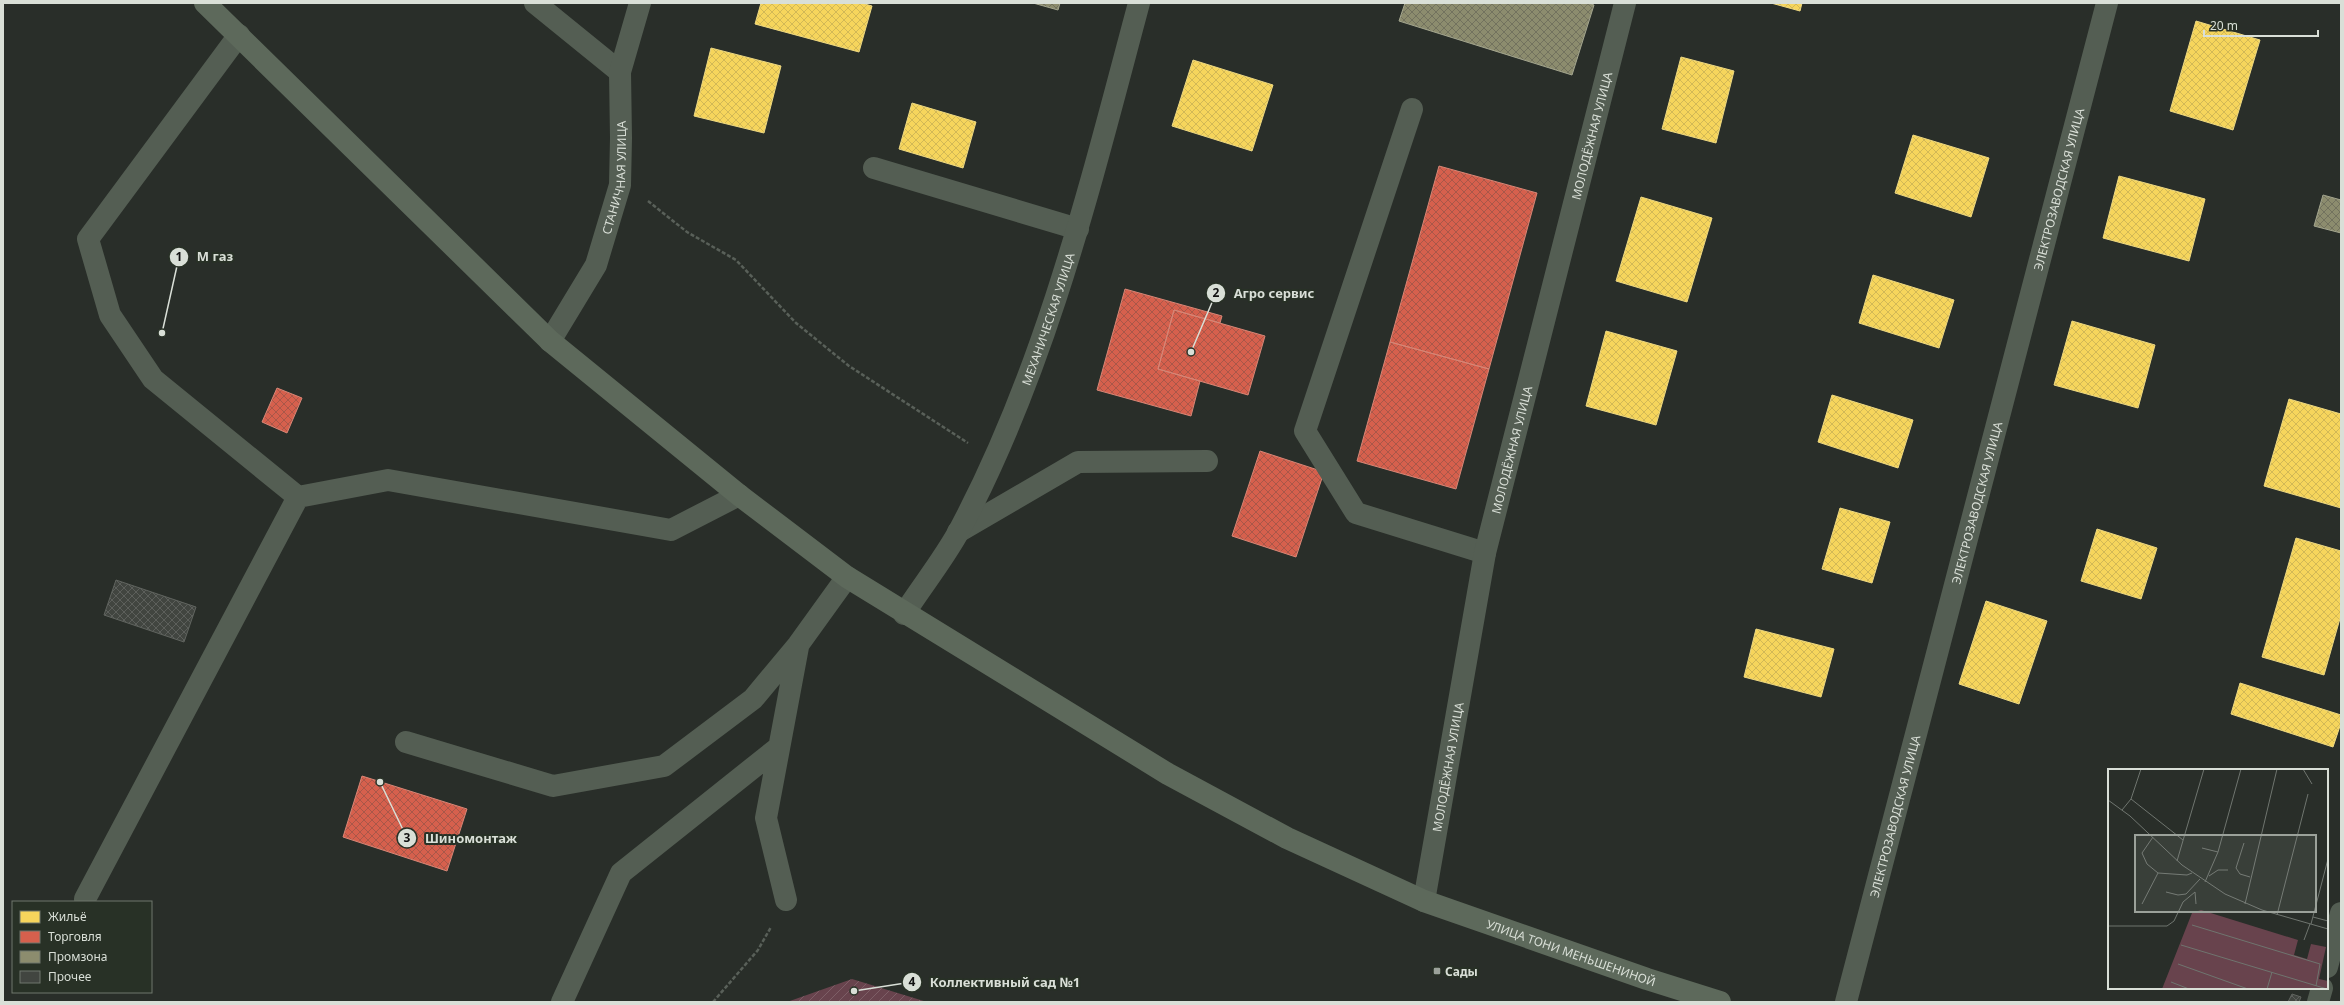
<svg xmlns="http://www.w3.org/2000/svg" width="2344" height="1005" font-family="'Noto Sans',sans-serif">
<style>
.garden{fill:url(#garden-furrows)}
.homes{fill:url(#homes-cross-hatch);stroke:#edd881}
.shops{fill:url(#shops-cross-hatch);stroke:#d78676}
.industry{fill:url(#industry-cross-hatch);stroke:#a3a58e}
.building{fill:url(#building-cross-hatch);stroke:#60645f}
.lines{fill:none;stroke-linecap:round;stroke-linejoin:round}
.path{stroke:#596059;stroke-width:2.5;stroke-dasharray:4 2;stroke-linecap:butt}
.lane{stroke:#545e53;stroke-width:22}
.street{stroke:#545e53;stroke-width:22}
.secondary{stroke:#5d695b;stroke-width:22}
.poi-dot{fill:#9ba19a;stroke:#283126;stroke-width:1.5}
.labels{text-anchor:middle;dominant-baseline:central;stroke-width:4;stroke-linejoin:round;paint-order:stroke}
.street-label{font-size:12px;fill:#d9dfd7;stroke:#283126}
.poi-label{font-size:12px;font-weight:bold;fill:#d9dfd7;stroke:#283126;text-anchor:start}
.inset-road{fill:none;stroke:#6f756f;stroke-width:1}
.view{fill:#9ba19a;fill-opacity:0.15;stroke:#9ba19a;stroke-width:2}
.inset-edge{fill:none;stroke:#d9dfd7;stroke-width:2}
.leader{fill:none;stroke:#d9dfd7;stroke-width:1.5}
.callout-dot{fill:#d9dfd7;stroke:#283126;stroke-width:1.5}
.mark-label{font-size:12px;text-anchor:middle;font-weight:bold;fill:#111}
.callout-label{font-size:13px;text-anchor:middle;font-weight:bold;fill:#d9dfd7;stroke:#283126;stroke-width:4;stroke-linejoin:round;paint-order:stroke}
</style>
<defs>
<pattern id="garden-furrows" width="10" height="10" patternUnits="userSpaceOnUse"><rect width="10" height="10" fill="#68434d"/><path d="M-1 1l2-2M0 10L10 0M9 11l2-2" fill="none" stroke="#7d5e66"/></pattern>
<pattern id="homes-cross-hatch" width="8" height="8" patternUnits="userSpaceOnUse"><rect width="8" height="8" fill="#f6d55c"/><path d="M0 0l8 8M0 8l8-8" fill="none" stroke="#d2b856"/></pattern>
<pattern id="shops-cross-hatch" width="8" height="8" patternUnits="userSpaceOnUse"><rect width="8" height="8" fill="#d6604d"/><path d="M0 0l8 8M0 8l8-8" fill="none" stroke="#a95749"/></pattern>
<pattern id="industry-cross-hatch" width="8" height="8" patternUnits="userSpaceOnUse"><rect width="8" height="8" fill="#8c8c6e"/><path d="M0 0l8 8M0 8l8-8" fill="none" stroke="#72725e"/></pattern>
<pattern id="building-cross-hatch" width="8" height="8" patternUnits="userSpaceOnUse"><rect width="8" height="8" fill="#414540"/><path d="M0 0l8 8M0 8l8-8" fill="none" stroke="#5c5f5b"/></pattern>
</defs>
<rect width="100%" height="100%" fill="#292e29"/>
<path class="garden" d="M852,979L927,1002H787Z"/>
<path class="homes" d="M761,3H861L872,6L859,52L755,24Z
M1771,3H1802L1800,11Z
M2196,21L2260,40L2233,130L2170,111Z
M711,48L781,66L764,133L694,116Z
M1681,57L1734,71L1716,143L1662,129Z
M1193,60L1273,85L1252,151L1172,126Z
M912,103L976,122L963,168L899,149Z
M1913,135L1989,158L1971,217L1895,193Z
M2119,176L2205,199L2189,261L2103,238Z
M1641,197L1712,218L1687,302L1616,281Z
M1873,275L1954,300L1939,348L1859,323Z
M2072,321L2155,345L2138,408L2054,385Z
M1606,331L1677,351L1656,425L1586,406Z
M1832,395L1913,420L1898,468L1818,442Z
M2289,399L2341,414V508L2264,486Z
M1840,508L1890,522L1872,583L1822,569Z
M2097,529L2157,548L2141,599L2081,581Z
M2296,538L2341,551V615L2324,675L2262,657Z
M1986,601L2047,621L2019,704L1959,684Z
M1756,629L1834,649L1821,697L1744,677Z
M2240,683L2341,715V723L2333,747L2231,714Z"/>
<path class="shops" d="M1439,166L1537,193L1489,369L1390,342Z
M1125,289L1222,316L1220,323L1174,310L1158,369L1200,381L1191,416L1097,390Z
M1174,310L1265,336L1248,395L1158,369Z
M1390,342L1489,369L1456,489L1357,461Z
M277,388L302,398L287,433L262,422Z
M1260,451L1324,472L1296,557L1232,536Z
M362,776L467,809L447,871L343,837Z"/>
<path class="industry" d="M1033,3H1060L1058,10Z
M1405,3H1589L1594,5L1572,75L1399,21Z
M2323,195L2341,200V233L2314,226Z"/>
<path class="building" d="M116,580L196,607L184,642L104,615Z
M2292,994L2301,997L2299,1002H2288Z"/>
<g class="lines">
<path class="path" d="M648,201L687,232L736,260L796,323L849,366L968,443
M713,1002L758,950L771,927"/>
<path class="lane" d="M535,3L620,72
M239,35L88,239L110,315L153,379L298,497
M1412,109L1305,431L1356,513L1485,553
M874,168L1078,229
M958,532L1078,462L1207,461
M406,742L553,786L664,766L753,699L798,645L847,577
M85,899L298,497L388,480L671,530L739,495
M786,900L766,818L798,647
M562,1002L621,873L779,747"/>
<g class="street">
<path id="s1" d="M550,341L596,265L620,185L621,138L620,72L640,3"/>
<path id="s2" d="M904,614C922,586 943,560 959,531C1047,366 1091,182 1139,3"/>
<path id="s3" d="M1424,901L1485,553L1625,3"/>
<path d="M2327,967L2341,913"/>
<path id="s4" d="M1846,1002L2107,3"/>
<path d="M2318,1002L2322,988"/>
</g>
<path class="secondary" id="s5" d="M205,3L550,341L739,495L847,577L1168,774L1287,838L1424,901L1647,979L1720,1002"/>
</g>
<rect class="poi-dot" x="1433" y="967" width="8" height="8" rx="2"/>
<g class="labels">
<g class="street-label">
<text stroke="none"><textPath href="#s3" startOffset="784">МОЛОДЁЖНАЯ УЛИЦА</textPath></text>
<text stroke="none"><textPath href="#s1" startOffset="179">СТАНИЧНАЯ УЛИЦА</textPath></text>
<text stroke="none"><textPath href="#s4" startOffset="840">ЭЛЕКТРОЗАВОДСКАЯ УЛИЦА</textPath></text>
<text stroke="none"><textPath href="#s2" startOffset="330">МЕХАНИЧЕСКАЯ УЛИЦА</textPath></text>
<text stroke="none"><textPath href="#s3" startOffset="460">МОЛОДЁЖНАЯ УЛИЦА</textPath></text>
<text stroke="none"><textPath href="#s4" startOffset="516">ЭЛЕКТРОЗАВОДСКАЯ УЛИЦА</textPath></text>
<text stroke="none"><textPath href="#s3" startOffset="136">МОЛОДЁЖНАЯ УЛИЦА</textPath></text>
<text stroke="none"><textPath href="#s4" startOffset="192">ЭЛЕКТРОЗАВОДСКАЯ УЛИЦА</textPath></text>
<text stroke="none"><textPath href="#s5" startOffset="1681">УЛИЦА ТОНИ МЕНЬШЕНИНОЙ</textPath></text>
</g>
<g class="poi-label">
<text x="1445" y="971">Сады</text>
</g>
</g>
<g transform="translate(2108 769)">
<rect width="220" height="220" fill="#292e29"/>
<path d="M93,141L190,171L186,186L199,190L203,175L218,178L211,210L220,212V220H54L84,144Z" fill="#68434d"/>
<path class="inset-road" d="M33,0L23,30L75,71M195,0L204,15M0,31L22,47L74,96L117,125L154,141L220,160M14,41L23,30M45,68L34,84L39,95L50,104M136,74L128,99L132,105L142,108M94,79L110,83M69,92L96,0M101,107L110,101H120M97,113L110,83L133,0M58,123L70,126L78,125L92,110M87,123L88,135M34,135L50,104L79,106L84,104M137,135L169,0M169,146L200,25M205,148L220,152M203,155L220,90M84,156L212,195L208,217M0,157H59L66,152L75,133L87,123M196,171L202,155M73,176L219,220M70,195L140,220M63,213L81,220M159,220L164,203"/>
<path class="view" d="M27,66H208V143H27Z"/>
<rect width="220" height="220" class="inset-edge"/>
</g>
<path class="leader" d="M162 333L179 257M1191 352L1216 293M380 782L407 838M854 991L912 982"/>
<g class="callout-dot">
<circle cx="162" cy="333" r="4"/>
<circle cx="1191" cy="352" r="4"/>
<circle cx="380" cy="782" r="4"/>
<circle cx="854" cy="991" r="4"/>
<circle cx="179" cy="257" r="10"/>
<circle cx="1216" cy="293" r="10"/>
<circle cx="407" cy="838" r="10"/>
<circle cx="912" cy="982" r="10"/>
</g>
<g class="mark-label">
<text x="179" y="261">1</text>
<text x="1216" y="297">2</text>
<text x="407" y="842">3</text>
<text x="912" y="986">4</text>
</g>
<g class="callout-label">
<text x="215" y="261">М газ</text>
<text x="1274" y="298">Агро сервис</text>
<text x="471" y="843">Шиномонтаж</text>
<text x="1005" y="987">Коллективный сад №1</text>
</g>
<rect width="2344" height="1005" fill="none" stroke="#d9dfd7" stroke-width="8"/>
<rect x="12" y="901" width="140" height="92" fill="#283126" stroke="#6f776d"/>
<rect x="20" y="911" width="20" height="12" fill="#f6d55c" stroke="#6f776d"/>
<text x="48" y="921" font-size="12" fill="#d9dfd7">Жильё</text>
<rect x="20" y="931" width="20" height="12" fill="#d6604d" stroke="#6f776d"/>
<text x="48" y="941" font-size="12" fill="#d9dfd7">Торговля</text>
<rect x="20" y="951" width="20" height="12" fill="#8c8c6e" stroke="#6f776d"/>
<text x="48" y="961" font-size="12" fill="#d9dfd7">Промзона</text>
<rect x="20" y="971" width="20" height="12" fill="#414540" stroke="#6f776d"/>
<text x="48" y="981" font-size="12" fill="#d9dfd7">Прочее</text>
<path d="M2204 30v6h114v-6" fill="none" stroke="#d9dfd7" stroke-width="2"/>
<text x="2210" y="30" font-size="12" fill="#d9dfd7" stroke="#283126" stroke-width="3" paint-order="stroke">20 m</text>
</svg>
